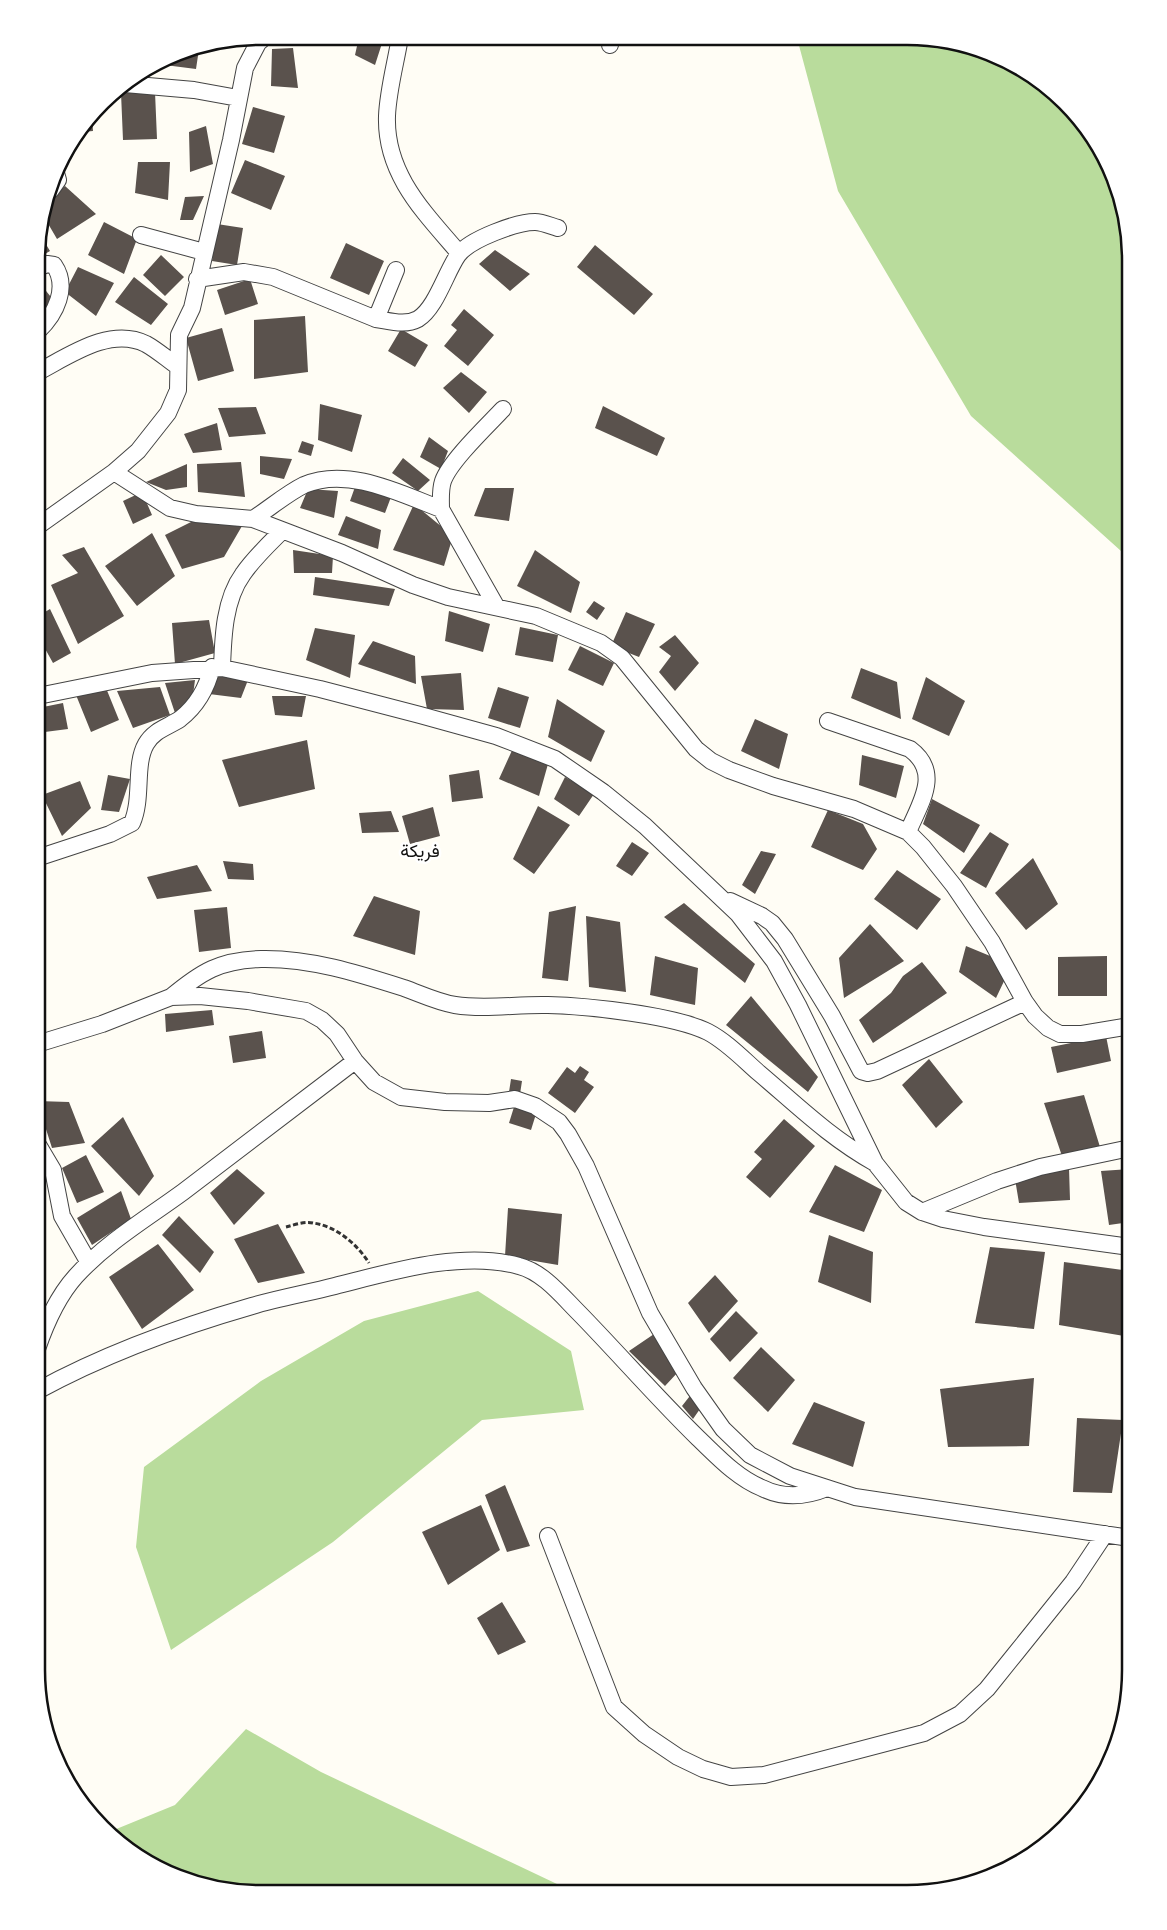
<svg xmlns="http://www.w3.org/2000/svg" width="1167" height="1930" font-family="Lora,Vazirmatn,serif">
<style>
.forest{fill:#b9dc9c}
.building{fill:#5a524d}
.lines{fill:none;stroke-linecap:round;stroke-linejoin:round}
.minor-casing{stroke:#444;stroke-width:18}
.path{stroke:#333;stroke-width:3;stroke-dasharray:5 2.5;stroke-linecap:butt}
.minor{stroke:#fff;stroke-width:16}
.labels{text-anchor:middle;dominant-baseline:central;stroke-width:5;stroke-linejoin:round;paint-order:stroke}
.quarter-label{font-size:18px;fill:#111;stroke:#fff}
.rim{fill:none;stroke:#111;stroke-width:2.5}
</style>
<rect width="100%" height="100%" fill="#fffdf5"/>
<path class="forest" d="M797,38H936L993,53L1043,83L1085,124L1114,175L1131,260V560L971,416L838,191Z
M478,1291L571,1351L584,1410L482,1420L333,1542L171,1650L136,1547L144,1467L261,1381L364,1321Z
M246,1729L321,1772L576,1893L231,1892L175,1877L124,1848L109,1832L175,1805Z"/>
<path class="building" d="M359,37H384L375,65L355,55Z
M626,37H646V42L627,44Z
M293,48L298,88L271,86L272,49Z
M199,49L196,69L157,64L175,53Z
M155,92L157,139L123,140L121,93Z
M253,107L285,116L274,153L242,144Z
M92,118L93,131L82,132L89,122Z
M206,126L213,164L190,172L189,132Z
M245,160L285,176L271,210L231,193Z
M138,162H170L168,200L135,193Z
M65,186L96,214L57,239L43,215L48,199Z
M204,196L193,220H180L185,197Z
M104,222L137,239L124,274L88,255Z
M217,224L243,228L237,265L212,261Z
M38,231L50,251L38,258Z
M346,243L384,261L369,295L330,278Z
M595,245L653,294L634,315L577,267Z
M495,250L530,274L510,291L479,264Z
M161,255L184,277L165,296L143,275Z
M78,267L114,283L96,316L65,292Z
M134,277L168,304L151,325L115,302Z
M250,279L258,304L225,315L217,290Z
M38,281L55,302L38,320Z
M464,309L494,335L468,366L444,346L457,330L451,325Z
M305,316L308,372L254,379V320Z
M222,328L234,371L198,381L186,338Z
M401,329L428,345L415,367L388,351Z
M461,372L487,392L469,413L443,388Z
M320,404L362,415L352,452L318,440Z
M603,406L665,438L657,456L595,428Z
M256,407L266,434L229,437L218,408Z
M217,423L222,450L193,453L184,434Z
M429,437L448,451L441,469L420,457Z
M302,441L314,445L311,456L298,452Z
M260,456L292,459L284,479L260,474Z
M403,458L430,480L418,491L392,473Z
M241,462L245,497L198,492L197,464Z
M187,464V487L166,490L146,482Z
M355,487L391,497L385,513L350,501Z
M485,488H514L509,521L474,516Z
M308,489L338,491L334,518L300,508Z
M142,492L152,515L133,524L123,501Z
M414,504L453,536L444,566L393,550Z
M346,516L381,530L378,549L338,535Z
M195,520L242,526L224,557L182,569L165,535Z
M152,533L175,576L137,606L105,566Z
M84,547L124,616L78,644L51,585L78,573L62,555Z
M293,550L333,556L332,573H294Z
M535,550L580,582L571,613L517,586Z
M315,577L395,589L389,606L313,595Z
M594,601L605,608L597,620L586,612Z
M50,609L71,653L53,663L38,636V616Z
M449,611L490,624L483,652L445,641Z
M626,612L655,624L639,657L611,646Z
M209,620L215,653L175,664L172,623Z
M520,627L558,635L553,662L515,655Z
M315,628L355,635L350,678L306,660Z
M675,635L699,663L675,691L659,672L671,656L659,647Z
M373,641L415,656L416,684L358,664Z
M580,646L614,663L603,686L568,670Z
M861,668L897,682L901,719L851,698Z
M217,672L248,680L241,698L209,694Z
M461,673L464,710L427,709L421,676Z
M926,677L965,701L949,736L912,719Z
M195,680L193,695L176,716L165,683Z
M160,687L170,715L133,728L117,691Z
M498,687L529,697L520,728L488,718Z
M106,688L119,720L91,732L76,695Z
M272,696H306L302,717L275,715Z
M557,699L605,731L591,762L548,737Z
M63,703L68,729L37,733L38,708Z
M755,719L788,734L779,769L741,751Z
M307,740L315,789L239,807L222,760Z
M514,746L548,764L539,796L499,779Z
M862,755L904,766L896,798L859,785Z
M37,760L46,776L37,783Z
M479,770L483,798L452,802L449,775Z
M108,775L130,779L119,812L101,810Z
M565,777L594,794L579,816L554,799Z
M80,781L91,808L62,836L42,795Z
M932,799L980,825L964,853L923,824Z
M538,806L570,825L534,874L513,859Z
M433,807L440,836L410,844L402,816Z
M828,810L863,824L877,849L863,870L811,847Z
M391,811L399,832L362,833L359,813Z
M990,832L1009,844L986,888L960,873Z
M632,842L649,853L632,876L616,866Z
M761,851L776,854L755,894L742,885Z
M1033,858L1058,904L1026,930L995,893Z
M223,861L253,864L254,880L228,879Z
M197,865L212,891L157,899L147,877Z
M897,870L941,899L917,930L874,899Z
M374,896L420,911L415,955L353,936Z
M684,903L755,964L745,983L664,917Z
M576,906L568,981L542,978L549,912Z
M227,907L231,948L199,952L194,910Z
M586,916L620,922L626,992L589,987Z
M870,924L904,961L844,998L839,958Z
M966,946L995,958L1006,977L996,998L959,972Z
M655,956L698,968L695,1005L650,995Z
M1107,956V996H1058V957Z
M922,962L947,993L873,1043L859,1020L891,993L903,976Z
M751,996L818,1077L808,1092L726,1025Z
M212,1010L214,1025L166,1032L165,1014Z
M262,1031L266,1058L233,1063L229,1036Z
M1106,1036L1111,1061L1057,1073L1051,1047Z
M929,1059L963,1102L936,1128L902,1085Z
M580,1066L589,1072L584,1080L594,1087L575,1113L548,1093L567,1067L575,1073Z
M511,1079L522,1081L520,1094L509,1092Z
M1084,1095L1100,1147L1062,1156L1044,1103Z
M37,1101L69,1102L85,1143L52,1148Z
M514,1107L536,1114L531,1130L509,1123Z
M123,1117L154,1176L139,1196L91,1146Z
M784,1119L815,1146L770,1198L746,1177L762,1159L754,1152Z
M86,1155L104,1192L77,1203L62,1168Z
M835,1165L882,1190L864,1232L809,1212Z
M1069,1168L1070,1200L1019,1203L1015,1179Z
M237,1169L265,1193L234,1225L210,1193Z
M1130,1169V1222L1109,1225L1101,1171Z
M121,1191L131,1219L92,1245L77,1218Z
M508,1208L562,1214L558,1265L505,1256Z
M179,1216L214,1252L200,1273L162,1235Z
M278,1224L305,1273L258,1283L234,1239Z
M829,1235L873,1252L871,1303L818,1282Z
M158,1244L194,1290L142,1329L109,1277Z
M990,1247L1045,1252L1034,1329L975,1323Z
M1064,1262L1130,1271V1337L1059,1325Z
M715,1275L738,1301L709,1333L688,1303Z
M736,1311L758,1333L730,1362L710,1339Z
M657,1332L679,1371L665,1386L629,1351Z
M761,1347L795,1380L768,1412L733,1378Z
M1034,1378L1029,1446L948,1447L940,1389Z
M693,1392L702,1406L693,1419L682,1406Z
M814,1402L865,1422L853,1467L792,1444Z
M1077,1418L1123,1420L1112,1493L1073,1492Z
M505,1485L530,1546L507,1552L485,1495Z
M481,1505L500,1550L448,1585L422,1532Z
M502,1602L526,1642L498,1655L477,1618Z"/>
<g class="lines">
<g class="minor-casing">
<path id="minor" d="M400,37C396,62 388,90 387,116C385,174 424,212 459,253
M610,45L611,37
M125,84L194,90L238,98
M51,190L58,180L56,173
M141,235L204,252
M197,279L244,272L273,277L376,319L396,270
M376,319C390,321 405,326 418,319C436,308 446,272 458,255C470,239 517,222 535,222C542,222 551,226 558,228
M38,331C56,314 69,287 54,265L47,264L38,268
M38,372C69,356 110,326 146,344C157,350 167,359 177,366
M114,472L170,508L196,514L253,519L342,553L413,585L448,597L536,616L601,643L622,658L696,749L711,761L729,770L773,786L854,809L908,832L923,847L954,886L992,942L1025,1002L1035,1016L1048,1028L1060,1034H1082L1130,1026
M253,519C270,508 286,494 304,485C348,466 401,494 441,509
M38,526L114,472L138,451L168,413L178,390L179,335L192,308L231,140L245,68L258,43L266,36
M496,606L441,509C441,500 440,490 443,481C450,461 487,426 503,409
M222,668C223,638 224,600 243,574C254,558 268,545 282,531
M38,696L152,673L222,668L320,689L420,715L496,736L555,759L603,792L645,826L738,914L774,961L798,1005L875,1163L906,1202L922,1212L943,1219L984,1227L1130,1247
M828,721L910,749C942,773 920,803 908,832
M37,858L110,834L132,823C143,798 134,765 146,744C154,730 168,727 180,719C198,705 207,688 212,667
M730,901L762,916L772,923L785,939L832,1016L861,1071L868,1073L877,1071L1025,1002
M171,997C201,972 220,960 261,959C310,958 357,973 404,988C421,994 437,1002 455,1005C486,1010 517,1004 548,1005C587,1006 674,1015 708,1032C727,1042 743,1059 759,1073C798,1106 829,1137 875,1163
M37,1044L102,1024L171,997L200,996L248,1001L306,1011L322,1020L337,1034L355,1061L374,1082L401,1097L445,1102L489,1103L515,1099L535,1106L559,1122L568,1134L586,1166L650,1313L694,1388L723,1429L750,1455L790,1476L855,1497L1130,1538
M37,1143L53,1170L62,1216L89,1263
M922,1212L997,1181L1040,1167L1130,1148
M37,1349C46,1323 57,1297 76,1276C107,1242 146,1219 183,1192C240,1149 297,1105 355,1061
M37,1391C103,1355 179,1327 252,1306C279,1298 308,1293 335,1286C391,1272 462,1250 519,1266C543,1272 562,1296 579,1313C619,1354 657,1398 698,1438C717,1456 737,1478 762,1488C784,1499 805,1497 827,1488
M548,1536L614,1707L644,1734L678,1757L703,1769L731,1777L764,1775L924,1733L960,1714L987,1689L1016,1653L1073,1582L1105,1534"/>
</g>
<path class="path" d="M286,1227C294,1225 305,1221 313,1223C336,1226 357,1244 369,1263"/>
<use href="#minor" class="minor"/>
</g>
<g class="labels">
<g class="quarter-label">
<text x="420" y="850">فريكة</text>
</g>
</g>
<path d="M0 0H1167V1930H0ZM260 45H907A215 215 0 0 1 1122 260V1670A215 215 0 0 1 907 1885H260A215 215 0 0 1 45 1670V260A215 215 0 0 1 260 45Z" fill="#fff" fill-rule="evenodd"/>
<path class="rim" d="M260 45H907A215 215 0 0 1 1122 260V1670A215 215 0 0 1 907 1885H260A215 215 0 0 1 45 1670V260A215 215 0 0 1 260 45Z"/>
</svg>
